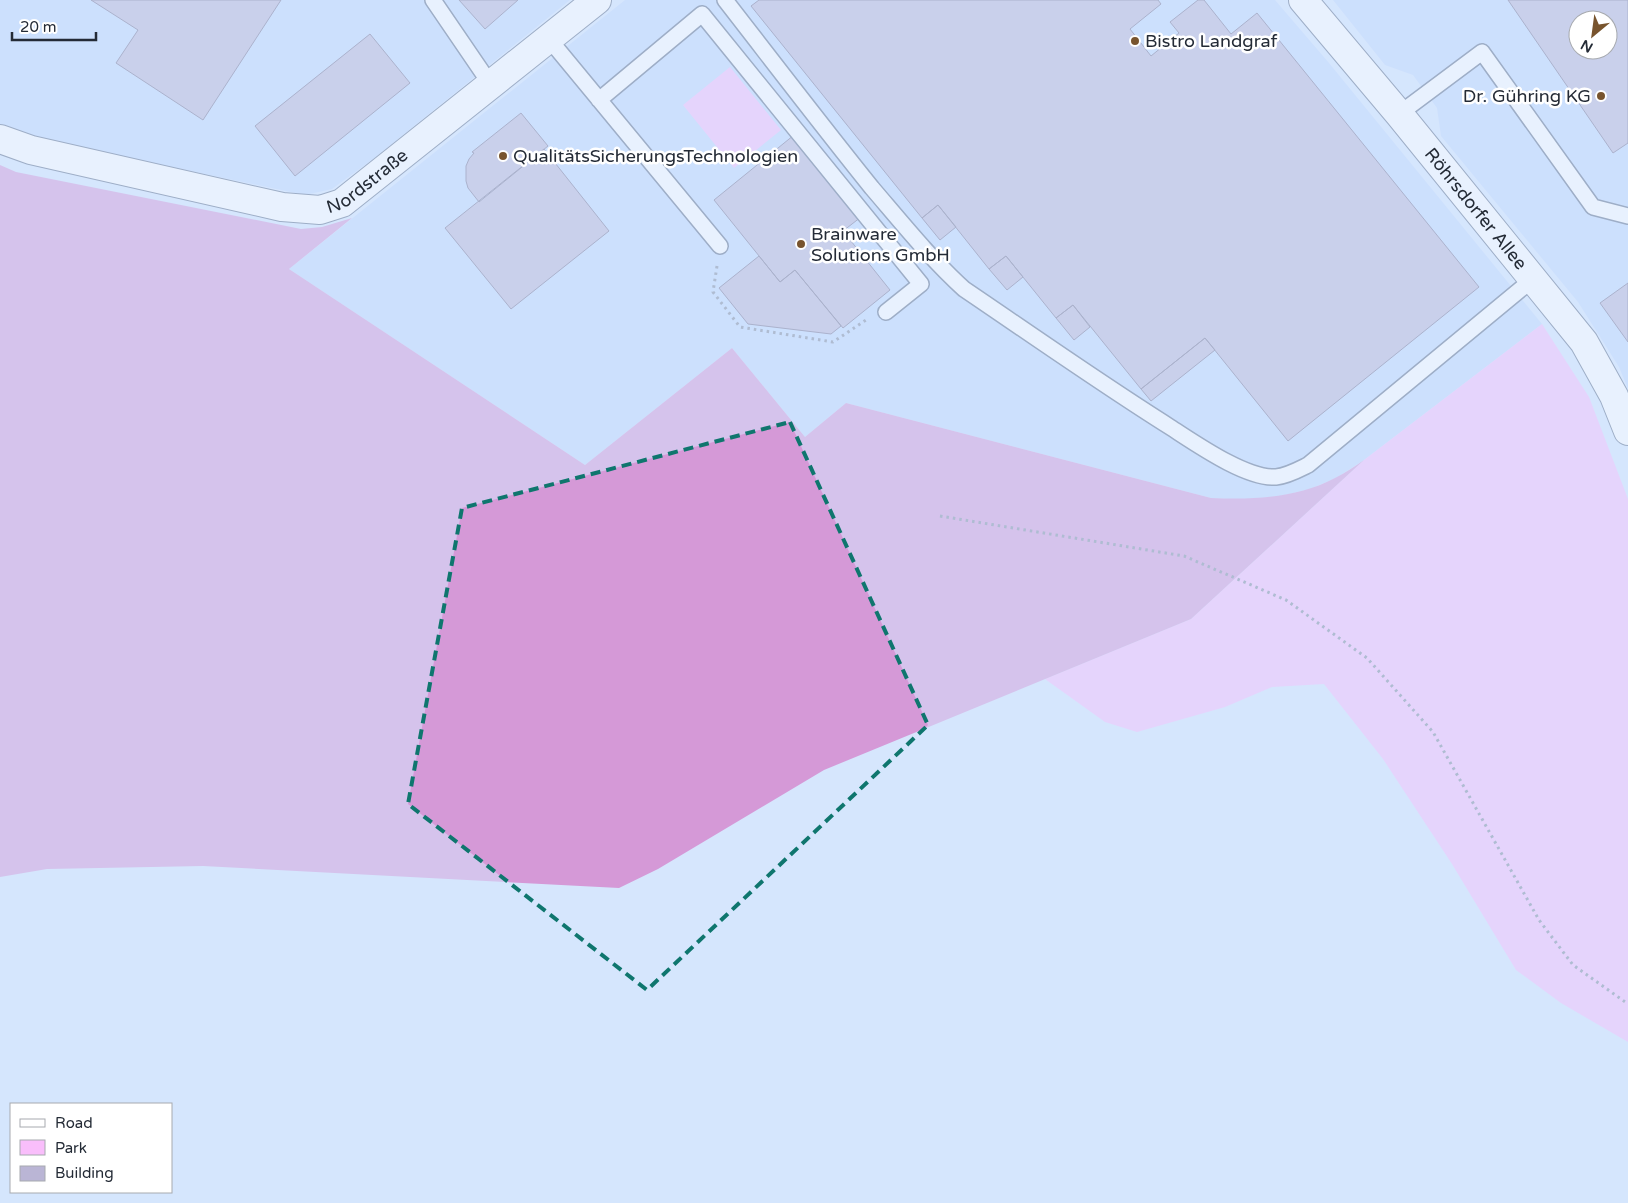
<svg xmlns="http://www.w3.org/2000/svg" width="1628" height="1203" font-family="'Varela Round',sans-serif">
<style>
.built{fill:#c2d9fd;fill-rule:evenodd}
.green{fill:#f9befb}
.forest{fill:#d599d7}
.building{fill:#bab5d5;stroke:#787491;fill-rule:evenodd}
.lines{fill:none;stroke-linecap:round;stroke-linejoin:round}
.lane-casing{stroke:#5b6b85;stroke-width:18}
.street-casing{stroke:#5b6b85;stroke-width:30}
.path{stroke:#808b9d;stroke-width:3;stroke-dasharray:2.5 4;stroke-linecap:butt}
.lane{stroke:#fff;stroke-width:15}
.street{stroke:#fff;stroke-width:28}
.marked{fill:none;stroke:#0f766e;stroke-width:4;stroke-dasharray:10 6;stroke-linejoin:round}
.poi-dot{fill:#78542e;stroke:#fff;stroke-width:2}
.labels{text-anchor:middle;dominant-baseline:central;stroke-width:5;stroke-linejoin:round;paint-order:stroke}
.poi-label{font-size:18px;fill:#242b36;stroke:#fff;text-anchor:start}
.street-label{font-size:18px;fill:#242b36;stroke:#fff}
</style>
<rect width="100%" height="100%" fill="#d6e6fd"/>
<path class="built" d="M0,0H570L373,159L332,189L305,195L14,134L0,127Z
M625,0H1275L1329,63L1542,324L1364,460L1336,478L1310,489L1281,496L1245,500L1211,498L846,403L805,437L732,348L585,465L289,269Z
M1333,0H1628V389L1619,367L1578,302L1441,136L1437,108L1413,75L1385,65ZM1578,20H1608V50H1578Z"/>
<path class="green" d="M730,67L781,130L734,168L683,105Z
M1542,324L1589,397L1628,499V1042L1561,1003L1516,970L1452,864L1383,759L1324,684L1272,687L1225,707L1137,732L1105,722L1045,679L1191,619L1364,460Z"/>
<path class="forest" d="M0,165L16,172L301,229L322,227L352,218L289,269L585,465L732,348L805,437L846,403L1211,498C1254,500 1297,498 1335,478C1345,473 1355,466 1364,460L1191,619L824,770L658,869L619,888L203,866L47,869L0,877Z"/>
<path class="building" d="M91,0H281L203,120L116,63L138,30Z
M459,0H518L485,29Z
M759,0H1158L1161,4L1130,29L1151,56L1179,33L1170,22L1198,0H1204L1231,34L1257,13L1479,287L1288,441L1205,338L1141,389L1073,305L1056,318L1006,256L989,269L938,205L922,218L751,6Z
M1508,0H1628V143L1613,153ZM1578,20H1608V50H1578Z
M370,34L410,83L295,176L255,126Z
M521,113L548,146L479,202L468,188L466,181V166L469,159L474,153L472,152Z
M794,135L861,217L843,231L890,290L843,328L795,270L780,282L714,200Z
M544,149L609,231L511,309L445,228Z
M938,205L956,227L940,240L922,218Z
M759,256L780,282L795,270L841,326L831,334L748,324L719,288Z
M1006,256L1023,277L1007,290L989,269Z
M1628,283V342L1600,303Z
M1073,305L1090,327L1074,340L1056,318Z
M1205,338L1215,350L1151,401L1141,389Z"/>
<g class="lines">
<g class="lane-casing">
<path id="lane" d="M433,0L491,85
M725,0C774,63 822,126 872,188C902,223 930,258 964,289C1032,335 1100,383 1170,427C1195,443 1246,479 1276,477C1287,476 1298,470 1308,465L1533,279
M549,39L720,246
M599,100L702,14L921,284L886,312
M1399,114L1482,52L1593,207L1628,216"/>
</g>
<g class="street-casing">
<g id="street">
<path id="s1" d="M1303,0L1399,114L1584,342L1614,396L1628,431"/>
<path id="s2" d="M0,139L31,150L282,207L320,210L342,203L597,0"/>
</g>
</g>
<path class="path" d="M717,266L713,292L740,327L833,342L866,320
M940,516L1184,556L1286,600L1367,658L1433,732L1539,920L1573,965L1628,1004"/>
<use href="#lane" class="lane"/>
<use href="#street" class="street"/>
</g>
<path d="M0 0H1628V1203H0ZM790,422L928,725L647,990L408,804L462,508Z" fill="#d6e6fd" fill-opacity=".55" fill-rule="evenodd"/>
<path class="marked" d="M790,422L928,725L647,990L408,804L462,508Z"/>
<g class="poi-dot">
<circle cx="1135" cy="41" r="5"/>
<circle cx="1601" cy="96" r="5"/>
<circle cx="503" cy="156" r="5"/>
<circle cx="801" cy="244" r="5"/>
</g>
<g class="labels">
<g class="poi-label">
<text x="1145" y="41">Bistro Landgraf</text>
<text x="1591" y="96" text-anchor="end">Dr. Gühring KG</text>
<text x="513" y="156">QualitätsSicherungsTechnologien</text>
<text x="811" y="234">Brainware<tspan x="811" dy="21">Solutions GmbH</tspan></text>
</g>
<g class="street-label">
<text stroke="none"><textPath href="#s2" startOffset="384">Nordstraße</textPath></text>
<text stroke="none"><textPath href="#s1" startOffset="271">Röhrsdorfer Allee</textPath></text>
</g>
</g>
<rect x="10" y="1103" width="162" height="90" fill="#ffffff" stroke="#a7aaaf"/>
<rect x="20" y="1119" width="25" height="8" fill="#ffffff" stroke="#a7aaaf"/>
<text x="55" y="1128" font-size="15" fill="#242b36">Road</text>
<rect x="20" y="1140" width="25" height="15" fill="#f9befb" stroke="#a7aaaf"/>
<text x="55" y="1153" font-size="15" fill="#242b36">Park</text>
<rect x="20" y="1166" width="25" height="15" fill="#bab5d5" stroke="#a7aaaf"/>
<text x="55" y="1178" font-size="15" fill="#242b36">Building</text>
<g transform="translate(1593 35) rotate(209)"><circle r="24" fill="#ffffff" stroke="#a7aaaf"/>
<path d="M0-4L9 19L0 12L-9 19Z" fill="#78542e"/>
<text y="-8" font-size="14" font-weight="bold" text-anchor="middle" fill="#242b36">N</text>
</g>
<path d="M12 32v8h84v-8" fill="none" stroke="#242b36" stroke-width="2.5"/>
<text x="20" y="32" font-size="15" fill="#242b36" stroke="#ffffff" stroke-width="4" paint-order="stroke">20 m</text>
</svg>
